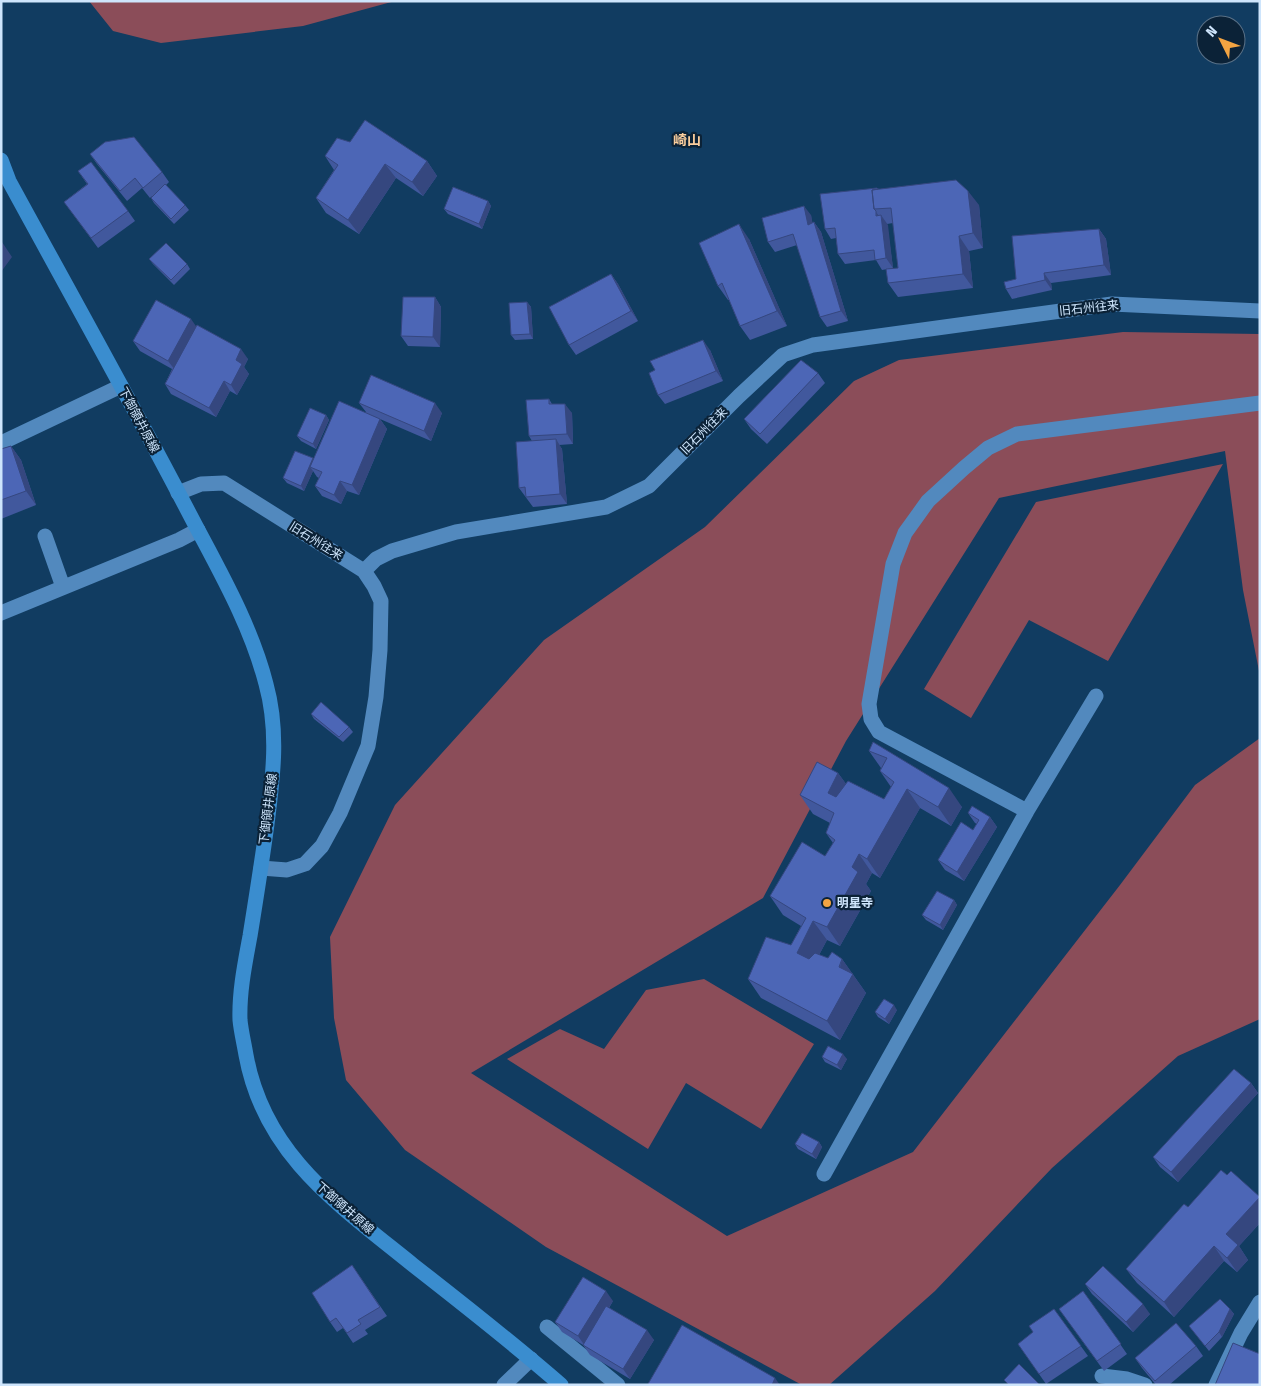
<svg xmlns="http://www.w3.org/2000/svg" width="1261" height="1386" font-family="'Fira Sans Condensed','Noto Sans JP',sans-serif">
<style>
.green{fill:#8b4d59}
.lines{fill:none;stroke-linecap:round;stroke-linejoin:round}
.street{stroke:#5289be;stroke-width:15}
.secondary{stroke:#3a8dcf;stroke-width:15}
.wall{fill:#41589d}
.shaded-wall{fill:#35477f}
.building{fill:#4c66b6;stroke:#35477f}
.poi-dot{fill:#f3a442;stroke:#0b2237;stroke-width:2}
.labels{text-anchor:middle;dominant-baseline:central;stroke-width:4.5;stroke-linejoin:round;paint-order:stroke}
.street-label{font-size:12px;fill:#cee5fc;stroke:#0b2237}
.poi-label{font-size:12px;font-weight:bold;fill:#cee5fc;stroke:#0b2237;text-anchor:start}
.neighbourhood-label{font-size:14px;font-weight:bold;fill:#facd9d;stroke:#0b2237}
</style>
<rect width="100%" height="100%" fill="#113c61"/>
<path class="green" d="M89,1H395L303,26L161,43L113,31Z
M1123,332L1260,334V676L1243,590L1225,451L999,498L846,741L763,898L471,1073L727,1236L913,1152L1120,885L1195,785L1260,738V1019L1178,1056L1052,1168L935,1291L829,1385H802L546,1247L405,1150L346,1080L334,1018L330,937L395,805L544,640L705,527L854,381L899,360Z
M1223,464L1108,661L1029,620L971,718L924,689L1036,502Z
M704,979L814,1044L761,1129L686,1083L648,1149L507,1059L560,1029L604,1049L646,990Z"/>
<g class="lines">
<path class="street" d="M1,443L121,386
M178,493L201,484L224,483L364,571L374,586L381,601L380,650L376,697L368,746L340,813L322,846L305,864L287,870L261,868
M45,536L63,587
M364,571L376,559L392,551L456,532L606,507L649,486L739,396L783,355L813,345L1112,304L1260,311
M1,613L179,540L198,530
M1027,811L879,732L871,719L869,704L893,564L905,533L928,501L964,468L988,448L1017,434L1260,403
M824,1174L1027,811L1096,696
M547,1327L618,1385
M1102,1376L1127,1379L1145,1385
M504,1385L531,1359
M1216,1385L1241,1333L1260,1302"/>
<path class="secondary" d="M1,160L9,181C69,291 130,400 188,511C217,567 250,622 266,684C279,731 273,777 267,824C262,861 256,899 250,936C245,963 239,992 240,1020C241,1031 244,1043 246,1055C264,1155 339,1205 413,1265C463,1304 513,1343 561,1385"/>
</g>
<path class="wall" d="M350,142L427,161L437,176L423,196L396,178L359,234L326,213L316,198L334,170L325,156Z
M90,154L162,172L169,182L166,185L185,205L189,210L174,224L154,203L151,198L152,196L150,198L142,188L127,201L97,164Z
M78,171L128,211L135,221L98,248L64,202L87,184Z
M877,188L879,189L979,205L983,248L969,251L973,288L898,297L888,283L898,268L893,223L887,224L893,268L882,270L876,260L845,264L838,254L836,238L831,239L825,229Z
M488,201L491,206L482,229L448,214L444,209Z
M811,215L812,223L814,222L821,232L848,321L827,327L820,317L797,245L775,252L768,242Z
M1099,229L1106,239L1111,275L1051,283L1052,290L1012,299L1006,289L1016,279Z
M749,239L787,326L750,340L740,326L729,300H728L718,286Z
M149,259L187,264L190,269L174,285L153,264Z
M611,274L618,284L638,321L576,355L569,345Z
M435,297L441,307L440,347L408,346L401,336Z
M527,302L531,307L533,339L515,340L511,335Z
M196,326L248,359L244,367L249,374L237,395L230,391L216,417L171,394L165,384L172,369L140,351L133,341Z
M710,350L723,381L665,404L658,395L655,370Z
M818,373L825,383L767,444L751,429L744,419Z
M549,399L552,404L572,413L573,444L559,445L562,449L567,504L533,507L519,488L532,441L529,436Z
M359,403L442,413L431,441L380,419L387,429L359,495L347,491L341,504L322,496L315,486L319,478L317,477L313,471L304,491L287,483L283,478L313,458L314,459L366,412Z
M326,415L329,420L316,449L301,441L297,436Z
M11,446L21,460L36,505L1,519V449Z
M311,714L349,727L353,732L343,742L314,719Z
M873,742L962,807L951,826L920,808L880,878L872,873L866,884L871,891L840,946L827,940L819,955L828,958L842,959L866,993L840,1040L761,998L748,979L791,945L801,926L783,915L770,896L825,856L833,843L826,833L830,823L813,814L800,795L838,773L846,784L884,799L891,787L880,771L881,768L869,751Z
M968,813L990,817L997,827L964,881L945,870L938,860L973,830L977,824L975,823Z
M954,900L957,905L943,930L926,920L922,915Z
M897,1010L889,1024L878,1017L875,1012Z
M822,1057L847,1059L841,1070L825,1062Z
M1251,1083L1258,1093L1178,1182L1160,1167L1153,1157Z
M819,1142L822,1147L816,1159L798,1149L795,1144Z
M1227,1175L1260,1197V1223L1239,1246L1248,1260L1237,1272L1224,1261L1174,1317L1137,1283L1126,1269L1188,1207Z
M352,1265L387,1316L365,1330L368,1334L353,1343L343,1328L337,1332L330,1322Z
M1085,1284L1150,1314L1133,1332L1092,1294Z
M1083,1291L1127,1354L1104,1371L1059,1309Z
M613,1301L609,1308L654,1340L630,1379L590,1355L583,1345L562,1332L555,1322Z
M1054,1309L1088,1356L1046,1384L1018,1344L1033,1332Z
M1230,1309L1234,1314L1222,1337L1209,1351L1189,1326Z
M1196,1346L1203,1356L1169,1385H1156L1142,1368L1135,1358Z"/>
<path class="shaded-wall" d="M427,161L437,176L423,196L412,182Z
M385,164L396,178L359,234L348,220Z
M968,191L979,205L983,248L973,233Z
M488,201L491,206L482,229L479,224Z
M804,206L811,215L815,235L808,225Z
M876,212L882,220L881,215L888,225L893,268L886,258Z
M814,222L821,232L848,321L841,311Z
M739,224L749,239L787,326L777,311Z
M1099,229L1106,239L1111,275L1104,265Z
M959,236L969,251L973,288L963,274Z
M2,242L12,257L1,272V243Z
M1044,273L1051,283L1052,290L1045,280Z
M611,274L618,284L638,321L631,311Z
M435,297L441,307L440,347L433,337Z
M527,302L531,307L533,339L530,334Z
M191,319L198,329L175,370L168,361Z
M703,340L710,350L723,381L716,371Z
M241,349L248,359L244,367L249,374L237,395L231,385L236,360Z
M224,381L230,391L216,417L209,408Z
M435,403L442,413L431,441L424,431Z
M565,404L572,413L573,444L567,434Z
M326,415L329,420L316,449L313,444Z
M380,419L387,429L359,495L352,485Z
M556,439L562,449L567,504L560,494Z
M11,446L21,460L36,505L26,491Z
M313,458L316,463L310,467L313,471L304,491L301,486Z
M340,481L347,491L341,504L334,495Z
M838,773L852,792L841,812L828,793Z
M949,788L962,807L951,826L938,807Z
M907,789L920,808L880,878L867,859Z
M990,817L997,827L964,881L957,872Z
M859,854L872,873L866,884L871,891L840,946L827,927L852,867Z
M954,900L957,905L943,930L940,925Z
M813,921L827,940L810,972L797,953Z
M842,959L866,993L840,1040L827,1021Z
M894,1005L897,1010L889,1024L885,1019Z
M843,1054L847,1059L841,1070L837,1065Z
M1251,1083L1258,1093L1178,1182L1171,1172Z
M819,1142L822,1147L816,1159L812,1154Z
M1260,1197V1223L1239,1246L1248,1260L1237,1272L1227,1258L1226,1234Z
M1214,1246L1224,1261L1174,1317L1164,1302Z
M606,1291L613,1301L585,1346L578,1336Z
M1143,1304L1150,1314L1133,1332L1126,1322Z
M1230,1309L1234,1314L1222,1337L1219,1332Z
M647,1330L654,1340L630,1379L623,1369Z
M775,1378L780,1385H772Z"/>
<path class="building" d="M365,120L427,161L412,182L385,164L348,220L316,198L338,165L325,156L337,138L350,142Z
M134,137L162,172L143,188L135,178L120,191L90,154L105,142Z
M91,162L128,211L91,238L64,202L88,184L78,171Z
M956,180L968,191L973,233L959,236L963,274L888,283L886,269L898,268L891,208L874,209L872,190Z
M165,184L185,205L171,219L151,198Z
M453,187L488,201L479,224L444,209Z
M877,188L878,189L872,190L874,209L876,211V216L881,215L886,258L875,260L874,250L838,254L835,228L825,229L820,194Z
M804,206L808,225L814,222L841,311L820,317L793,234L768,242L762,218Z
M739,224L777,311L740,326L722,283L718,286L699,243Z
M1099,229L1104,265L1044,273L1045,280L1006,289L1004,282L1016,279L1012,236Z
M166,243L187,264L171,280L149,259Z
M611,274L631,311L569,345L549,307Z
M403,297H435L433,337L401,336Z
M156,300L191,319L168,361L133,341Z
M527,302L530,334L511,335L509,303Z
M197,325L241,349L236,360L242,364L231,385L224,381L209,408L165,384Z
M703,340L716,371L658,395L649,373L655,370L650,361Z
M801,360L818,373L760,434L744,419Z
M371,375L435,403L424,431L359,403Z
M549,399V404H565L567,434L529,436L526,400Z
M339,401L380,419L352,485L340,481L334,495L315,486L322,472L310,467Z
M310,408L326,415L313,444L297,436Z
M556,439L560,494L526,497L525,487L519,488L516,442Z
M11,446L26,491L1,500V449Z
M295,451L313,458L301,486L283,478Z
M321,702L349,727L339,737L311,714Z
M873,742L949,788L938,807L907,789L867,859L859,854L852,867L858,872L827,927L813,921L797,953L809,959L815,953L828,958L832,952L842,959L839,967L853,974L827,1021L748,979L766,937L791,945L806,918L770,896L802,842L825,856L835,840L826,833L834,813L800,795L817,762L838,773L828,793L836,797L848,781L884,799L894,782L880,771L887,758L869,751Z
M972,806L990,817L957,872L938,860L961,822L973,830L979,820L968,813Z
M937,891L954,900L940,925L922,915Z
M884,999L894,1005L885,1019L875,1012Z
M828,1046L843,1054L837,1065L822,1057Z
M1234,1069L1251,1083L1171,1172L1153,1157Z
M802,1133L819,1142L812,1154L795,1144Z
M1221,1170L1227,1175L1231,1171L1260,1197L1226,1234L1238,1245L1227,1258L1214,1246L1164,1302L1126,1269L1184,1204L1188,1207Z
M352,1265L380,1307L358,1320L361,1324L347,1333L336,1318L330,1322L312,1293Z
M1103,1266L1143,1304L1126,1322L1085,1284Z
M583,1277L606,1291L578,1336L555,1322Z
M1083,1291L1121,1344L1097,1361L1059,1309Z
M1220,1299L1230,1309L1219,1332L1205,1346L1189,1326Z
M606,1306L647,1330L623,1369L583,1345Z
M1054,1309L1081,1346L1039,1374L1018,1344L1033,1332L1029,1326Z
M1176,1323L1196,1346L1155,1381L1135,1358Z
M682,1325L775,1378L772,1385H649L648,1384Z
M1233,1343L1260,1354V1385H1215Z
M1019,1364L1040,1385H1009L1004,1380Z"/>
<circle class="poi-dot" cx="827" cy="903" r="5"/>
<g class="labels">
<g class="street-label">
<text transform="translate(1089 308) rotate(-6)">旧石州往来</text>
<text transform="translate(139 420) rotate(62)">下御領井原線</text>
<text transform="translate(704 431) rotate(-45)">旧石州往来</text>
<text transform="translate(316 541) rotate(32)">旧石州往来</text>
<text transform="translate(268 809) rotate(-83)">下御領井原線</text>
<text transform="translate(345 1208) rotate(41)">下御領井原線</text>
</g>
<g class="poi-label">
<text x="837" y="903">明星寺</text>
</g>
<g class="neighbourhood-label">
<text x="687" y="140">崎山</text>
</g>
</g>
<rect width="1261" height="1386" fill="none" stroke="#cee5fc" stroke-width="5"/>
<g transform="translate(1221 40) rotate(312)"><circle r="24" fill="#0b2237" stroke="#597086"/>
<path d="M0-4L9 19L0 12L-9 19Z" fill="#f3a442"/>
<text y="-8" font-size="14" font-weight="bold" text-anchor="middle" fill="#cee5fc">N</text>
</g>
</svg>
